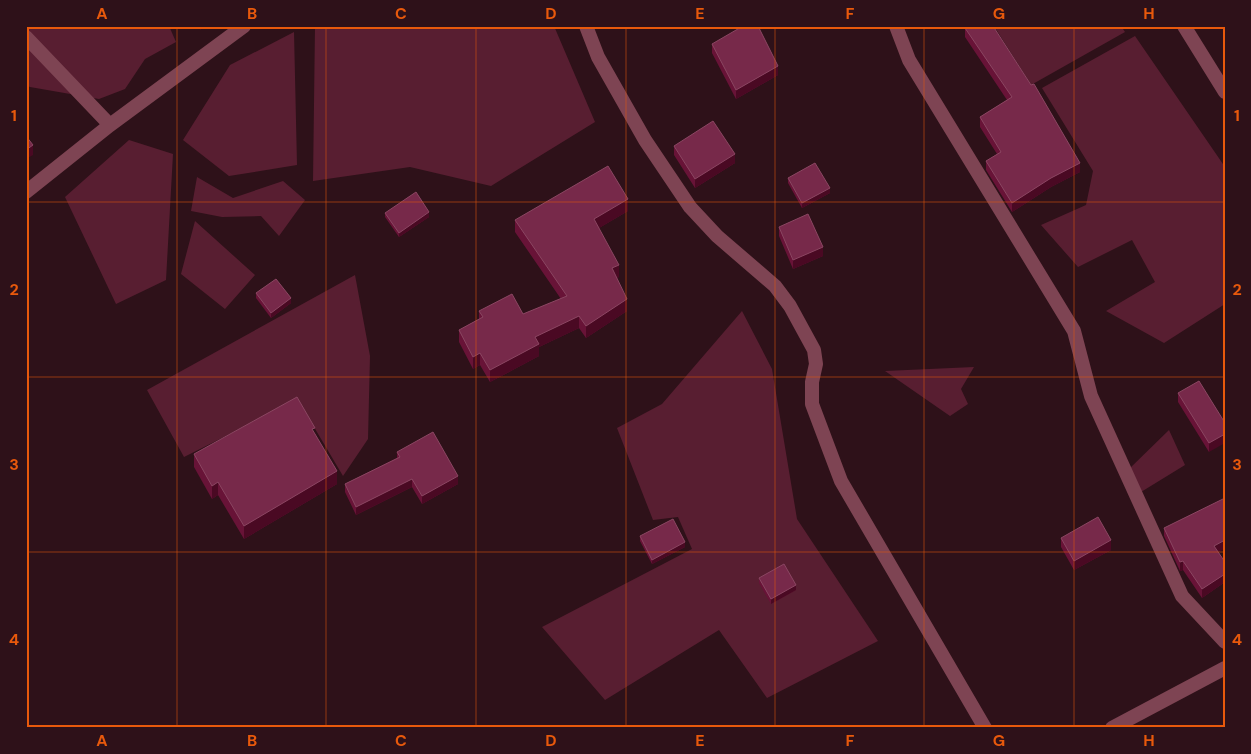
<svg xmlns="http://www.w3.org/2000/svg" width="1251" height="754" font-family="'DM Sans',sans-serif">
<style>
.green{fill:#581e31}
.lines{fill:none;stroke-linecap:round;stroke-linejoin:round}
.minor{stroke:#7e4453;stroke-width:14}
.wall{fill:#681337}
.shaded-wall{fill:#4a0923}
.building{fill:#77294a;stroke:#8b4662}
.grid{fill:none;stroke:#e8590c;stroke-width:1;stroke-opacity:0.55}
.neatline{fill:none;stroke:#e8590c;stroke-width:2}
.grid-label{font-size:16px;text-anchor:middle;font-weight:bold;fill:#e8590c}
</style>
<rect width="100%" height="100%" fill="#2e1119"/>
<path class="green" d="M26,26H169L176,42L145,59L125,89L99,99L30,87L26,85Z
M315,26H554L595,122L491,186L410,167L313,181Z
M994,26H1121L1125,32L1031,85Z
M294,32L297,165L229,176L183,140L230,65Z
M1135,36L1225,167V304L1164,343L1106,311L1155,282L1132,240L1078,267L1041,225L1086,205L1093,171L1042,88Z
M129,140L173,154L166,280L116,304L65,197Z
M197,177L233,198L283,181L305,200L279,236L261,216L222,217L191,211Z
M195,221L255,275L225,309L181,274Z
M355,275L370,356L368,439L343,476L298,400L184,457L147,390Z
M742,311L772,369L797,519L878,641L767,698L719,630L605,700L542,627L692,549L678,517L653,520L617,428L662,404Z
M974,367L961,389L968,404L950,416L885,371Z
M1169,430L1185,465L1141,492L1126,472Z"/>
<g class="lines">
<path class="minor" d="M586,26L598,57L645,140L690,207L717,236L775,286L790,306L814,350L816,364L812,382V404L841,481L985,728
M896,26L909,60L1074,331L1091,396L1182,596L1225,642
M1184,26L1225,92
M26,37L110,125
M26,192L110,125L244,26
M1112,728L1225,668"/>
</g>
<path class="wall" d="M965,28L1080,172L1051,187L1012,212L986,170V161L997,154L980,127V117L1007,100L965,37Z
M712,44L778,75L736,99L712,53Z
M674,146L735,163L695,188L674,155Z
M788,178L830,193L802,208L788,183Z
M628,211L599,228L619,277L616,278L627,311L586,338L579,328L539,347V356L490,382L480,365L473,369L459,342V330L479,319V311L523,314L561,299L515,232V220Z
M385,213L429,217L399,237L385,217Z
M779,227L823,256L793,269L779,236Z
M256,293L291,303L271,318L256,298Z
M1178,393L1225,423L1209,452L1178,402Z
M315,434L337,484L244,539L218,495L212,499L194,467V454Z
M397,452L458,484L422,504L412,487L356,515L345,492V484L397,458Z
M1164,528L1218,552L1225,562V582L1202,598L1183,570L1180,571L1164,536Z
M640,536L685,547L652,564L640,541Z
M1061,538L1111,550L1074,570L1061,547Z
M759,578L796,590L771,604L759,583Z"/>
<path class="shaded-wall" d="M200,26H206L200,30Z
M778,66V75L736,99V90Z
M33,145V155L26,159V150Z
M735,154V163L695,188V179Z
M1080,163V172L1051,187L1012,212V203L1051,178Z
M830,188V193L802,208V203Z
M628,199V211L594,231V219Z
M429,212V217L399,237V233Z
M823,247V256L793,269V260Z
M619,265V277L612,280V268Z
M291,298V303L271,318V313Z
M627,299V311L586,338V326Z
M579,316V328L539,347V356L490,382V370L535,337Z
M480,353V365L473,369V357Z
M1225,434V443L1209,452V443Z
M337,471V484L244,539V526Z
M458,476V484L422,504V496Z
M412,479V487L356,515V507Z
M218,482V495L212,499V486Z
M1111,540V550L1074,570V561Z
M1225,540V549L1214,554V546Z
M685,542V547L652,564V560Z
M1183,561V570L1180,571V562Z
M1225,574V582L1202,598V589Z
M796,585V590L771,604V599Z"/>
<path class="building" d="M743,26H758L778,66L736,90L712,44Z
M968,26H993L1031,85L1034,84L1080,163L1051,178L1012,203L986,161L1001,152L980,117L1012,97L965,28Z
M713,121L735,154L695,179L674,146Z
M26,136L33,145L26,150Z
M815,163L830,188L802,203L788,178Z
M608,166L628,199L594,219L619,265L612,268L627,299L586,326L579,316L535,337L539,344L490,370L480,353L473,357L459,330L483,317L479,311L512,294L523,314L567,296L515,220Z
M416,192L429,212L399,233L385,213Z
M808,214L823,247L793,260L779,227Z
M276,279L291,298L271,313L256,293Z
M1199,381L1225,423V434L1209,443L1178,393Z
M297,397L315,428L312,429L337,471L244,526L218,482L212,486L194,454Z
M433,432L458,476L422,496L412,479L356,507L345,484L400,457L397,452Z
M1225,498V540L1214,546L1225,562V574L1202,589L1183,561L1180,562L1164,528Z
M1098,517L1111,540L1074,561L1061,538Z
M673,519L685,542L652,560L640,536Z
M784,564L796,585L771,599L759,578Z"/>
<path class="grid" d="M177,26V728M326,26V728M476,26V728M626,26V728M775,26V728M924,26V728M1074,26V728M26,202H1225M26,377H1225M26,552H1225"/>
<rect width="1251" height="754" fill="none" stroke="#2e1119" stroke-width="55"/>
<rect x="28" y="28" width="1196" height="698" class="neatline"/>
<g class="grid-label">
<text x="102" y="19">A</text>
<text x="252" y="19">B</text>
<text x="401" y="19">C</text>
<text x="551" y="19">D</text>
<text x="700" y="19">E</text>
<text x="850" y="19">F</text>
<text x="999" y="19">G</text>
<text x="1149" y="19">H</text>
<text x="14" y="121">1</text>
<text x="1237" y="121">1</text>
<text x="14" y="295">2</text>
<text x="1237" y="295">2</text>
<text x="14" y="470">3</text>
<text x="1237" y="470">3</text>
<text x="14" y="645">4</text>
<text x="1237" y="645">4</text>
<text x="102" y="746">A</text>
<text x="252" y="746">B</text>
<text x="401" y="746">C</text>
<text x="551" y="746">D</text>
<text x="700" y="746">E</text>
<text x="850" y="746">F</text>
<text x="999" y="746">G</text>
<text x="1149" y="746">H</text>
</g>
</svg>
